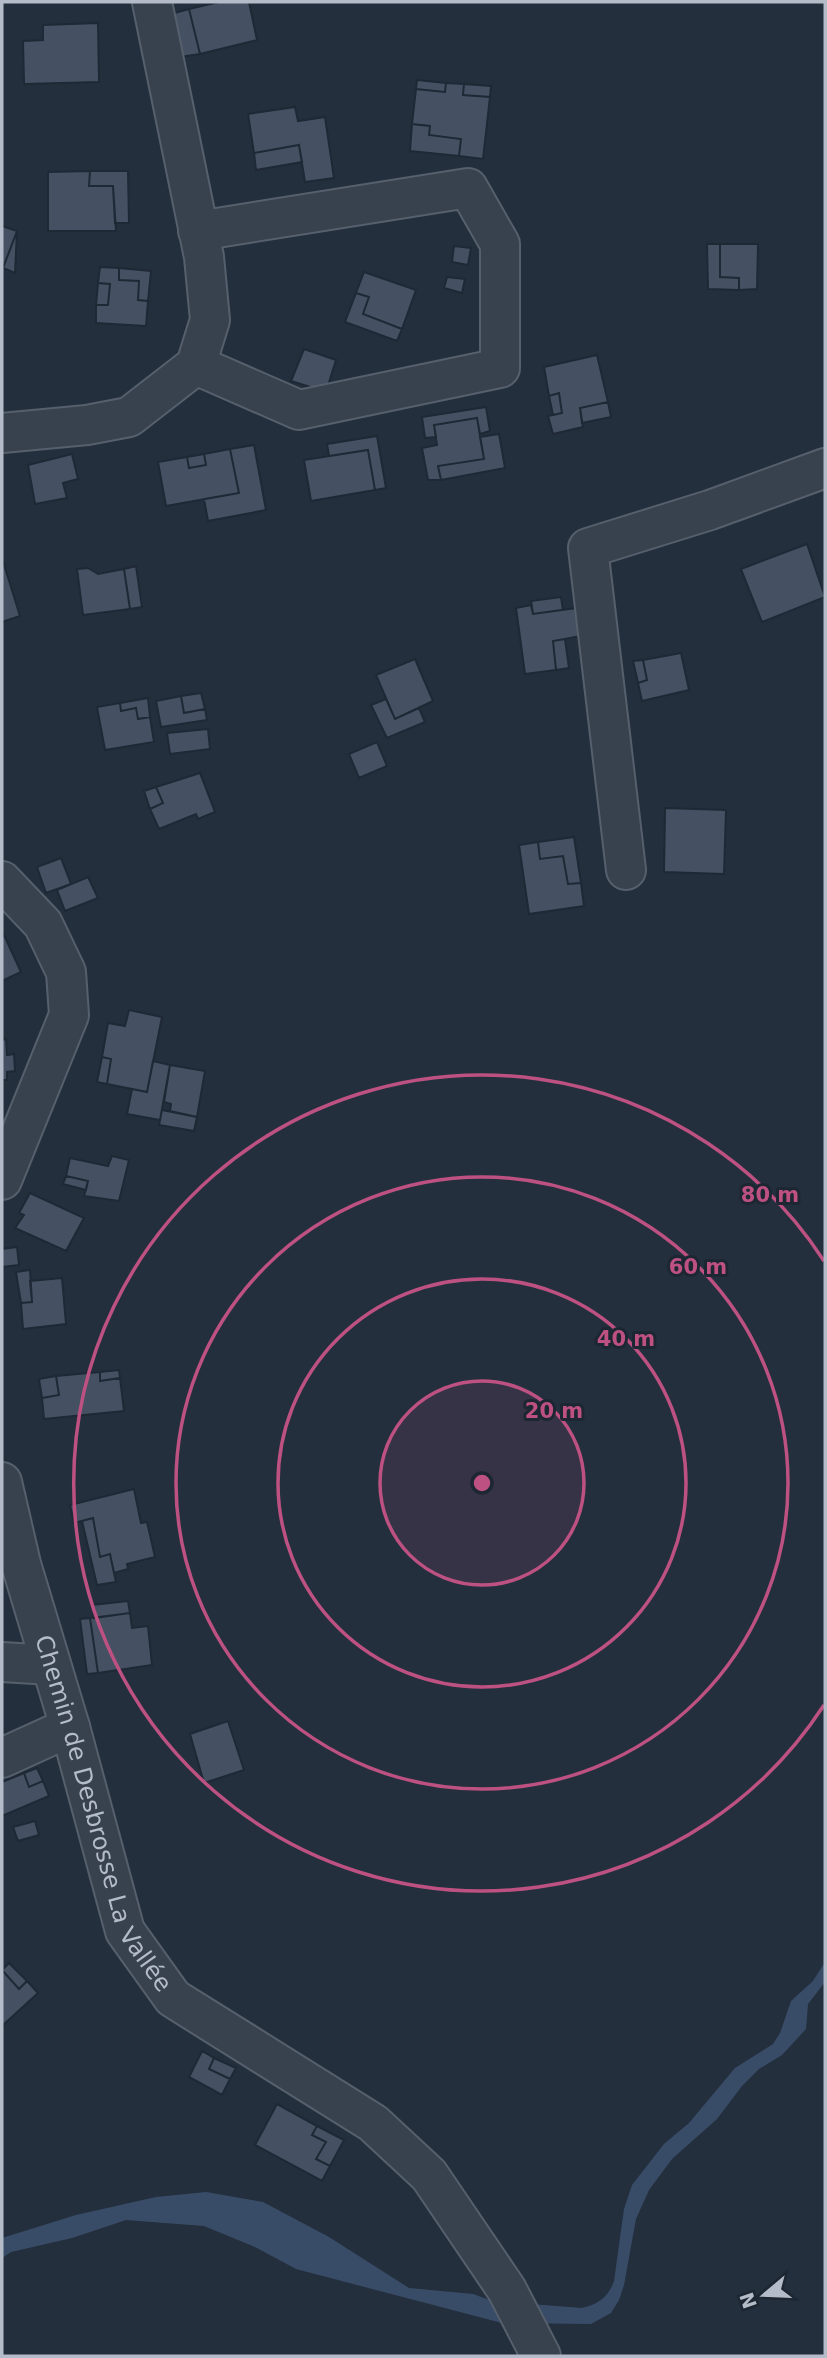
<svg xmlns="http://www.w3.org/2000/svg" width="827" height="2358" font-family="'DejaVu Sans',sans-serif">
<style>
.water{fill:#394c67}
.building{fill:#455162;stroke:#1f2835;stroke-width:2}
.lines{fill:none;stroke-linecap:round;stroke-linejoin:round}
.minor-casing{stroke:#565f6c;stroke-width:42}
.minor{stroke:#38414e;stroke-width:38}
.ring{fill:none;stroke:#bd5182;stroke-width:3.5}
.labels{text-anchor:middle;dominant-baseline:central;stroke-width:6;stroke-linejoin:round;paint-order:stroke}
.street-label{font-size:24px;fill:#b4bcc9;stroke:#1d2633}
.centre{fill:#bd5182;stroke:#1d2633;stroke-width:3.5}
.ring-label{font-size:21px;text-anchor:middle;font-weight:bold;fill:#bd5182;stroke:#1d2633;stroke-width:6;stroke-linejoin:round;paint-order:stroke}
</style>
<rect width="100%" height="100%" fill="#242f3e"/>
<path class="water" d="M825,1962V1982L808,2004L806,2029L782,2055L759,2069L742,2086L717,2119L672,2159L649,2190L636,2219L624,2285L619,2300L611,2313L591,2324L502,2323L296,2269L255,2247L204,2226L126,2220L72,2238L11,2252L2,2258V2238L76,2215L156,2197L206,2192L263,2202L329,2237L409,2288L473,2294L492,2301L582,2308C598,2304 608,2298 614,2281L624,2209L632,2185L664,2144L689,2123L735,2068L773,2044L780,2033L791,2001L813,1981Z"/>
<path class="building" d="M219,2H249L257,40L200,54L189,9Z
M189,9L200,54L180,57L171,14Z
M98,23L99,82L24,84L23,41L43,40V25Z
M417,80L446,83L445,92L416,89Z
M446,83L464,84L463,95L490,97L483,159L459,156L461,139L429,135L430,126L412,124L416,89L445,92Z
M464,84L491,86L490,97L463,95Z
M295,107L298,121L325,117L334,178L305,182L299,145L254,153L248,114Z
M412,124L430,126L429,135L461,139L459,156L410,151Z
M299,145L302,162L256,170L254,153Z
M90,171H128L129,223H115L113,186H89Z
M90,171L89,186H113L116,231H48V172Z
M2,226L17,231L3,268H2Z
M17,231L15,273L3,268Z
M707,244H720V277L739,278V290L708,289Z
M720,244H758L757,289L739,290V278L720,277Z
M454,246L471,248L468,265L452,262Z
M100,267L119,268V280L139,281L138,300L148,301L146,326L96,323V305H108L110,284L98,283Z
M119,268L151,271L148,301L138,300L139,281L119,280Z
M364,272L416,290L402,329L363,314L369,297L356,293Z
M447,277L465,279L462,293L444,288Z
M98,283L110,284L108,305H96Z
M356,293L369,297L363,314L402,329L397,341L345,322Z
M304,349L336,360L326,392L291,381Z
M597,355L608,402L580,408L583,427L553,434L548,416L562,413L559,393L549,396L544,367Z
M559,393L562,413L553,415L549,396Z
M608,402L611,417L582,423L580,408Z
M486,407L490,431L480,434L477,418L434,425L436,437L425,438L422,417Z
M477,418L484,459L438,466L441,480H428L422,448L437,445L434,425Z
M499,434L505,468L441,480L438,466L484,459L480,437Z
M377,436L386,488L375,490L368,450L329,456L327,444Z
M254,445L266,510L208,521L204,499L239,493L230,449Z
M230,449L239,493L166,506L158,462L187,457L189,468L206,465L204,454Z
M368,450L375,490L311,501L304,460Z
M72,454L78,479L63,483L67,498L35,504L28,465Z
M204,454L206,465L189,468L187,457Z
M807,544L825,597L762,622L741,569Z
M2,558L20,616L2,622Z
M136,566L142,607L130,609L124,569Z
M88,568L98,574L124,569L130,609L83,615L77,569Z
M561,597L563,610L533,614L531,601Z
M531,605L533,614L577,608L581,636L553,641L556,670L525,674L516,608Z
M565,639L569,668L556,670L553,641Z
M681,653L689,690L642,701L638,683L647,680L643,660Z
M415,659L433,701L395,719L376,675Z
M643,660L647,680L638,683L633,661Z
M201,693L205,709L184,713L181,696Z
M181,696L184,713L205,709L207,720L161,727L156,701Z
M148,698L150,717L138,719L136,708L121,711L120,703Z
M386,699L395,719L419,708L425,722L387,738L371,705Z
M120,703L121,711L136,708L138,719L150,717L154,742L105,750L97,707Z
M208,729L210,749L170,754L167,733Z
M377,742L387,766L359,778L349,754Z
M200,773L215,812L198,819L196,814L159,829L150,809L163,803L156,787Z
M156,787L163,803L150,809L144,791Z
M665,808L726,810L724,874L664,872Z
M574,837L581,883L568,884L563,856L540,859L538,842Z
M538,842L540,859L563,856L568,884L581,883L584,906L529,914L519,845Z
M61,858L71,884L46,893L37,867Z
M88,877L98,898L65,911L57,890Z
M4,935L21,972L2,981V936Z
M129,1010L162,1017L147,1092L107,1084L111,1059L102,1057L108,1023L125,1026Z
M6,1039L7,1055L14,1054L15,1071L7,1072V1080H2V1040Z
M102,1057L111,1059L107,1084L97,1082Z
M153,1061L170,1065L160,1120L127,1114L132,1089L147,1092Z
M170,1065L205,1071L197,1117L170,1111L171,1104L164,1102Z
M162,1110L197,1117L194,1131L159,1125Z
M112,1156L129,1160L119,1201L84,1196L88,1181L66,1176L70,1158L108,1166Z
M66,1176L88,1181L86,1190L63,1184Z
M30,1193L84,1218L66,1251L15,1228L24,1215L19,1213Z
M17,1247L19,1265L2,1267V1249Z
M30,1270L32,1302L21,1303L16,1272Z
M62,1278L66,1324L23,1329L21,1303L32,1302L30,1281Z
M119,1370L120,1378L100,1381V1372Z
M100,1372V1381L120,1378L124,1411L44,1419L42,1398L59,1395L56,1376Z
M56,1376L59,1395L42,1398L39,1379Z
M134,1489L141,1523L147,1522L155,1557L127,1564L128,1569L114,1573L110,1554L100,1557L93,1518L74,1523L70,1505Z
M93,1518L100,1557L110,1554L116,1582L97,1585L82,1521Z
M128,1601L130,1613L94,1618L92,1605Z
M130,1613L132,1628L148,1626L152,1665L98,1673L90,1618Z
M90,1618L98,1673L87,1674L80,1619Z
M228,1721L244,1770L204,1783L190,1734Z
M37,1768L43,1781L29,1787L24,1773Z
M24,1773L29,1787L43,1781L49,1796L2,1816V1782Z
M35,1821L39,1835L18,1841L13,1827Z
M9,1963L27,1981L19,1989L2,1970Z
M2,1970L19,1989L27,1981L38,1993L2,2026Z
M202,2051L214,2058L209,2069L230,2079L222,2095L189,2077Z
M214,2058L236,2068L230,2079L209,2069Z
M277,2104L317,2126L312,2135L326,2142L316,2159L330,2166L322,2181L255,2145Z
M317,2126L344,2140L330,2166L316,2159L326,2142L312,2135Z"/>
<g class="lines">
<g class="minor-casing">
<g id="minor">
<path d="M196,365L299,410L500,368V244L468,188L198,231"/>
<path d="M2,433L87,425L129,417L196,365L210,320L204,257L152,2"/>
<path d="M626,870L588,548L710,510L825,468"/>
<path d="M2,881L43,924L66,972L69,1015L2,1180"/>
<path id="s1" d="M2,1482L21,1564L70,1727L125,1931L173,1998L373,2123L429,2175L507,2290L541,2356"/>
<path d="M2,1662L51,1665"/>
<path d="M2,1758L70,1727"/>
</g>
</g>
<use href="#minor" class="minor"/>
</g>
<circle cx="482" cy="1483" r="102" fill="#bd5182" fill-opacity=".12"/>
<g class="ring">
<circle cx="482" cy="1483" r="102"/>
<circle cx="482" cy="1483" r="204"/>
<circle cx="482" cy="1483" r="306"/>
<path d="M824 1705A408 408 0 1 1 824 1261"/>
</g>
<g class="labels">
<g class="street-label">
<text stroke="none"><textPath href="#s1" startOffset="348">Chemin de Desbrosse La Vallée</textPath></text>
</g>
</g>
<circle cx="482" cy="1483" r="10" class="centre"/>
<g class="ring-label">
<text x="770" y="1202">80 m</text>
<text x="698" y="1274">60 m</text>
<text x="626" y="1346">40 m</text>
<text x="554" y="1418">20 m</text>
</g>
<rect width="827" height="2358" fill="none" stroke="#b4bcc9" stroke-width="7"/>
<g transform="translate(764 2295) rotate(251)" stroke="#1d2633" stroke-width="5" paint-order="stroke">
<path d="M0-5L12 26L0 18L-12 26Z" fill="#b4bcc9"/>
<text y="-10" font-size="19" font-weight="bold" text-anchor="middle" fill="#b4bcc9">N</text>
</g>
</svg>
